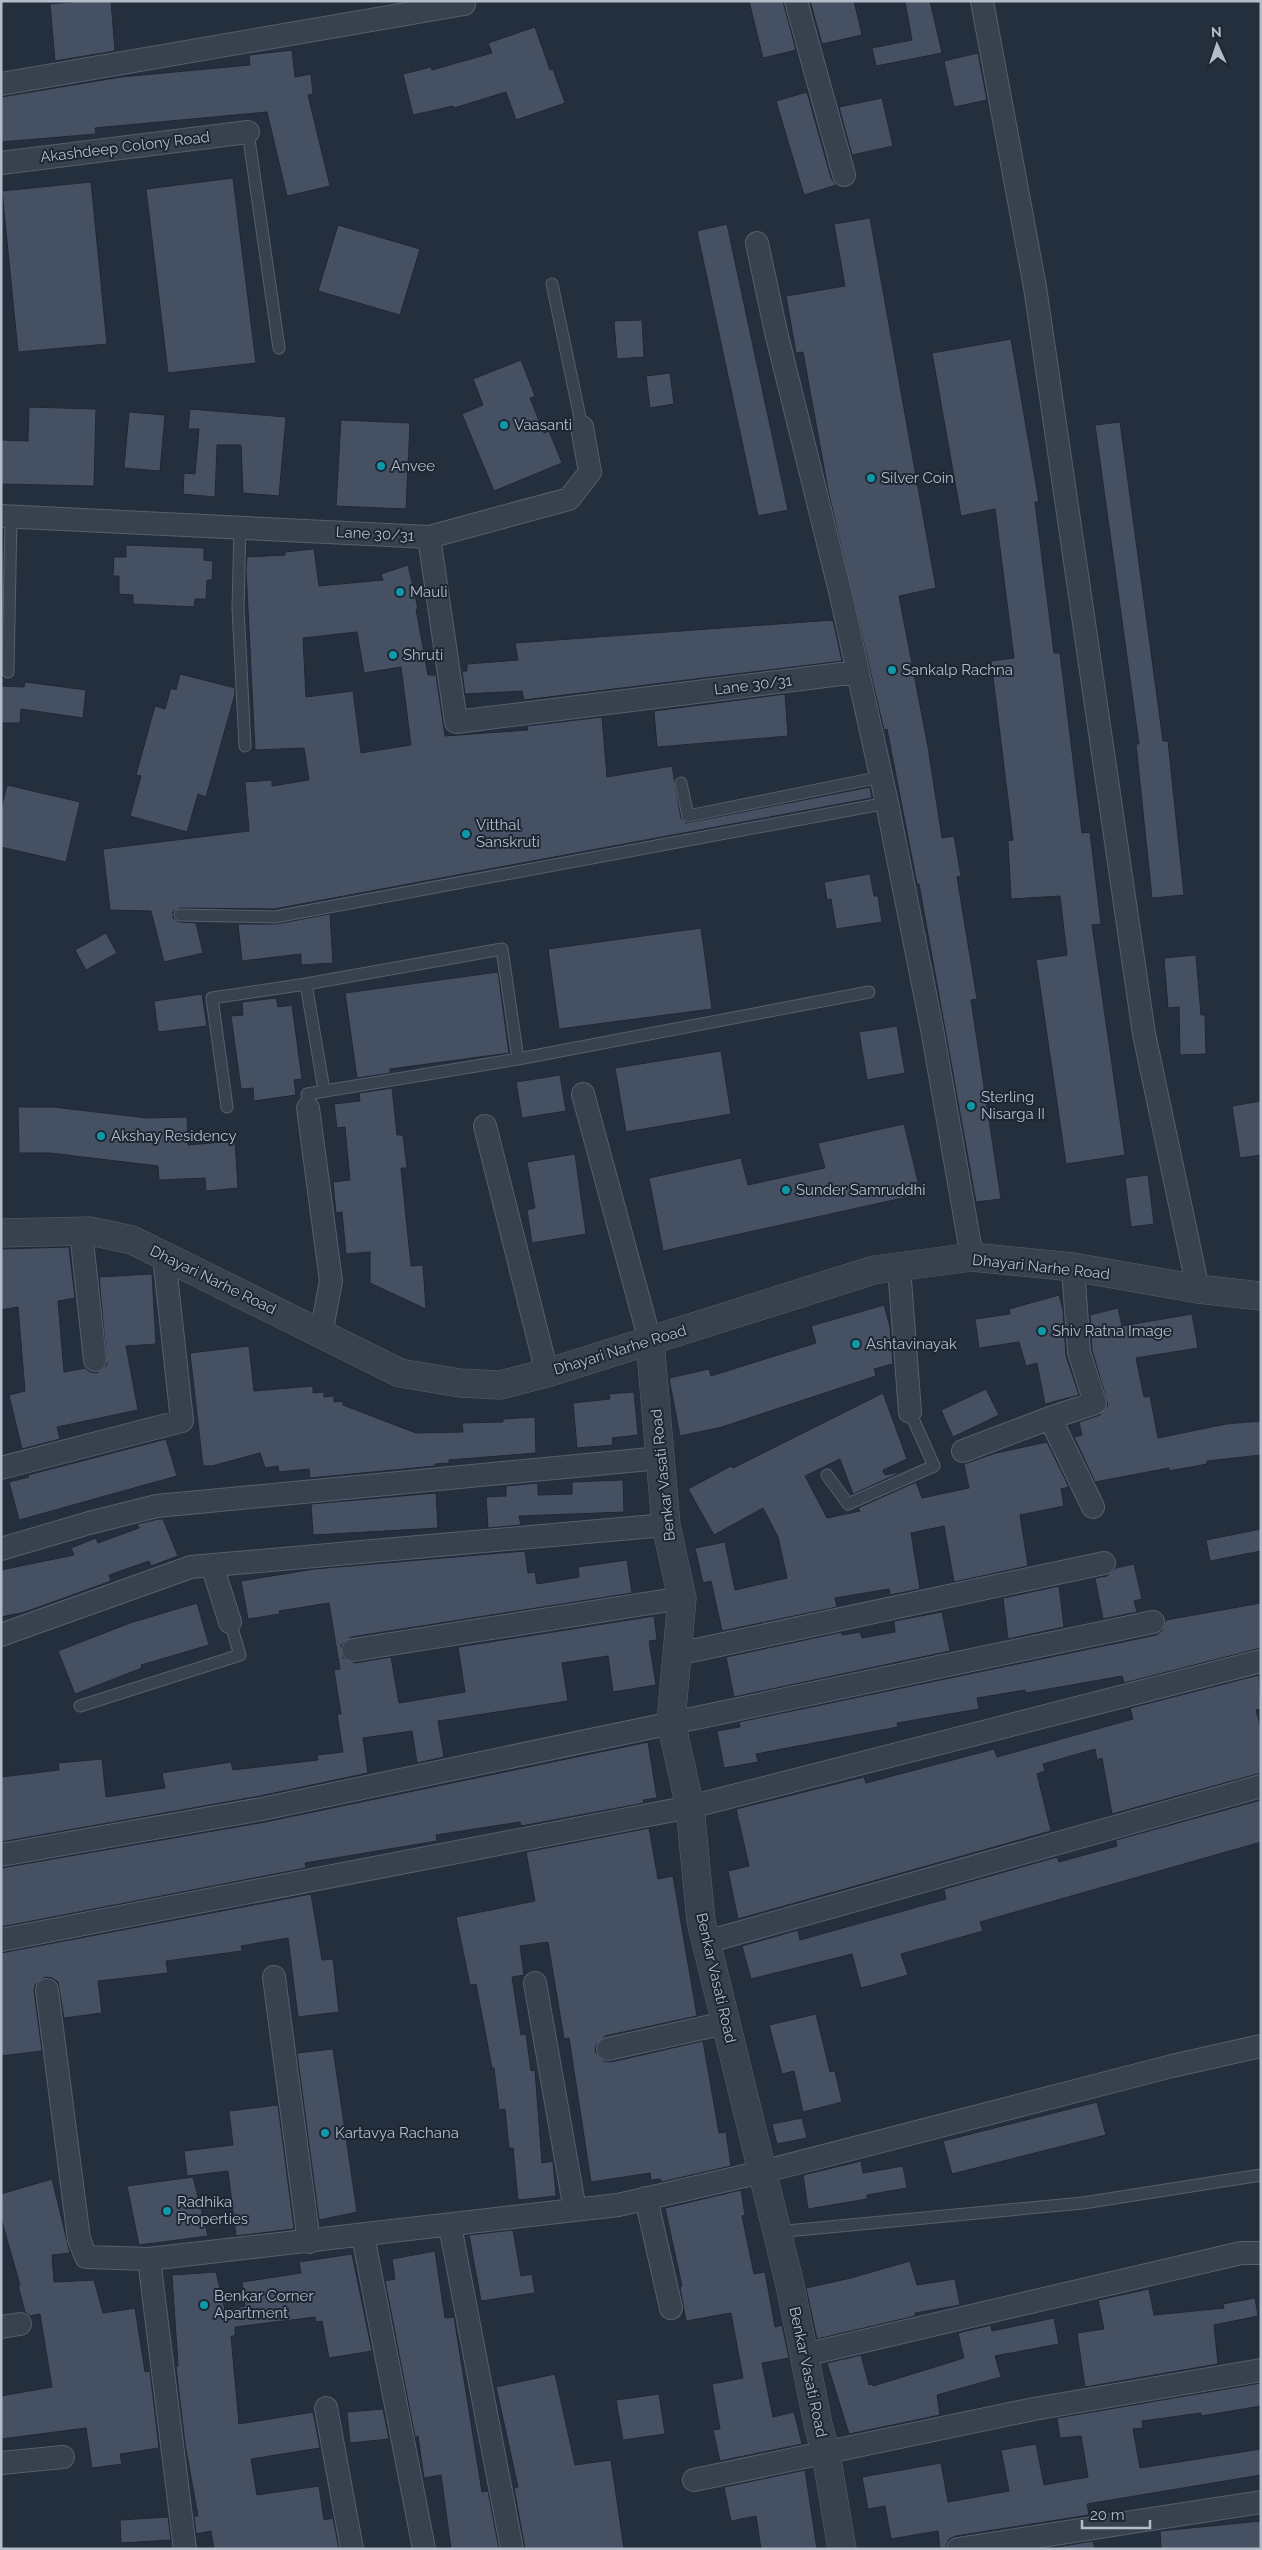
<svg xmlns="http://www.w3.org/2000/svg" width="1262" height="2550" font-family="Raleway,sans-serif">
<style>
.building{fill:#455162;stroke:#1f2835;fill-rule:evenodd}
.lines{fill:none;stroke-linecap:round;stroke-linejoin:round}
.service-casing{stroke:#565f6c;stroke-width:13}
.minor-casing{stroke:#565f6c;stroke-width:24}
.tertiary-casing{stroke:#565f6c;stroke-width:29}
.service{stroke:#38414e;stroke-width:11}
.minor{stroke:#38414e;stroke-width:22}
.tertiary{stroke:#38414e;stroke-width:28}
.culture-dot{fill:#0f9aa8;stroke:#1d2633;stroke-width:2}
.labels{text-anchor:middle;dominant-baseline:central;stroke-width:4;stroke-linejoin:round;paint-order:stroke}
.street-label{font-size:15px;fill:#b4bcc9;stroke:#1d2633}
.poi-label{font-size:15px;fill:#b4bcc9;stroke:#1d2633;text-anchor:start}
</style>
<rect width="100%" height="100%" fill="#242f3e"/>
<path class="building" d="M83,1H111L115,51L55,61L50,4Z
M749,1H783L796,50L763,58Z
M810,1H854L862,35L822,44Z
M905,1H930L942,53L876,66L872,48L912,40Z
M535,27L550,70L553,69L565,103L516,120L506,92L454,108L453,106L413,115L403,74L431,67L432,70L492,53L488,43Z
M292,50L295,77L311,74L313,94L308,95L330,186L287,196L267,112L95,128L96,134L1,142V97L121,77L250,65L249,55Z
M978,53L987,100L954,107L944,61Z
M807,92L831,178L836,185L804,195L776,101Z
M882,98L893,146L852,155L839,107Z
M233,178L256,363L168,373L146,189Z
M91,182L107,344L18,352L2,191Z
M870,218L936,588L899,596L928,747L942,838L954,836L961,876L957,877L977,999L971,1000L1001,1199L976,1202L919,884H917L887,729L884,730L828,490L803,352L796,353L786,296L845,286L834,224Z
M727,224L788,510L758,516L697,231Z
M338,225L420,249L400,315L318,291Z
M642,320L644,357L617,359L614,321Z
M1011,339L1039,502H1035L1054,653H1060L1082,833L1090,832L1101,924L1092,925L1125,1155L1066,1164L1036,960L1067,955L1060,896L1011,899L1008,841L1013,840L991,661L1014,658L995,509L961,516L932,353Z
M521,360L535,396L530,398L544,433L549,431L562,463L494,491L462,414L483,405L473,379Z
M670,373L674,404L650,408L646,376Z
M29,407L96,409L94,486L1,484V440L28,441Z
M190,409L286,417L279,496L243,493L241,445H217L215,497L183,494L184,473L195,474L199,429H188Z
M129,412L165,415L160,471L124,468Z
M341,420L410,423L406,509L336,506Z
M1120,422L1163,741H1168L1184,895L1152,898L1136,744H1139L1095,425Z
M126,545L204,548V560L213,561L212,580H207L206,599H195L194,607L133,604V595L119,594V576H113L114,557H126Z
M314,549L319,586L383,580L381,574L408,565L418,609H416L428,675H436L445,736L528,730L527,726L602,717L607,777L672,766L681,818L686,823L870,787L872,798L274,909L180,908L173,912V918L179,922L196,923L203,953L164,962L151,911L110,910L103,849L249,831L245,782L272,780V786L309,780L304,748L255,750L246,569L247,557L285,555V552ZM357,632L364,673L401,667L411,745L361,753L353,691L306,697L303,638Z
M833,620L842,661L524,700L522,691L465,694L462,671H467V664L518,660L515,643Z
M180,674L235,688V694L206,797L198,794L187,832L130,816L141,776L136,775L155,706L165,709L171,688L176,690Z
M25,682L86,690L83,718L21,709L20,723H1V686L24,687Z
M785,694L788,736L657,747L654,711Z
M7,785L80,802L66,862L1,847V810Z
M870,874L874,896H878L882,922L836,929L831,899L827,900L824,882Z
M330,914L333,963L301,965V954L242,961L238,924H276Z
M701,928L712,1009L559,1029L548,949Z
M106,933L117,953L86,970L75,950Z
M1196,955L1201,1015H1205L1206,1054L1180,1055L1179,1007L1168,1008L1164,958Z
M498,972L509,1053L390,1069V1073L357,1078L345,993Z
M202,994L207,1026L158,1032L154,1001Z
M276,998L278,1007L292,1005L302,1079L294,1080L296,1095L254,1101L253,1088L241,1089L231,1016L243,1015L242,1002Z
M897,1026L905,1073L867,1080L859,1032Z
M721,1051L731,1114L626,1132L615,1068Z
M560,1075L566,1111L522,1118L516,1082Z
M392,1088L397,1135H403L407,1168H401L411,1266L423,1265L426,1309L370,1283V1252L346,1254L342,1212L336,1213L333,1182L350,1180L345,1127L337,1128L334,1104L360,1101L359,1093Z
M1261,1101V1155L1240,1158L1232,1106Z
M18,1107H53L147,1118L187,1117L188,1145L235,1141L238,1188L206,1191L205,1178L159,1180L158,1166L50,1153H19Z
M904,1124L921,1194L663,1251L649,1178L741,1158L748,1185L825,1168L818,1143Z
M575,1154L586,1234L532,1243L527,1210L535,1208L527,1162Z
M1148,1175L1154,1224L1131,1227L1125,1178Z
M69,1247L75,1298L58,1301L64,1372L85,1368L90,1372L97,1373L107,1365L99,1277L152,1274L156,1344L126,1346L138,1410L57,1427L60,1439L22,1449L9,1395L25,1391L18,1307L1,1310V1249Z
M1059,1295L1063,1310L1066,1356L1079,1395L1045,1404L1037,1363L1026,1366L1019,1342L979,1348L975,1319L1010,1314L1009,1309Z
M884,1305L890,1327L893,1364L874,1369L876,1376L722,1427L680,1436L669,1378L709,1369L711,1376L816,1343L811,1326Z
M1118,1308L1122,1326L1192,1314L1198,1348L1136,1358L1144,1397L1150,1396L1158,1438L1226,1424L1261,1421V1455L1207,1461V1464L1169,1471V1468L1095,1482L1074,1437L1082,1435L1079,1422L1100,1415L1108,1405L1092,1350L1090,1315Z
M249,1346L254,1391L313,1386V1393L324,1392V1397L334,1396V1402L343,1401V1405L416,1433L463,1432L462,1423L503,1422V1419L535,1417L536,1453L449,1460V1463L435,1464V1466L310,1478L309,1469L279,1472L278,1466L265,1468L260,1453L212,1466H203L190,1353Z
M986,1389L999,1415L953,1437L941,1410Z
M634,1392L638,1435L612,1438L613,1445L577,1448L573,1403L610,1399L609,1394Z
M883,1393L907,1459L883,1470L885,1475L904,1471L853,1494L840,1459L805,1476L827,1518L860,1511L858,1508L916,1482L922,1498L969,1488L964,1464L996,1453L1047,1442L1069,1487L1061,1489L1064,1506L1020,1515L1028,1566L954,1582L944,1526L911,1533L920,1589L890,1595L889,1589L835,1598L837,1607L722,1631L711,1581L703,1583L695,1548L725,1542L735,1590L787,1578L778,1537L763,1508L714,1535L688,1489L731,1466L733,1468Z
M166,1439L177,1476L19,1520L9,1482L29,1477L28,1475Z
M623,1480L624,1512L519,1516L521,1525L488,1528L486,1497L506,1496V1486L538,1483V1495L572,1494V1482Z
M436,1493L438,1528L313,1535L311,1504Z
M159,1519H163L178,1556L151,1566L149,1561L109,1575L111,1581L25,1612L1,1617V1570L74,1555L71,1548L96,1538L98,1543L139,1528L137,1524Z
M1261,1529V1551L1210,1561L1206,1540Z
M525,1551L528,1573L535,1572L537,1584L579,1577L578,1567L627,1560L632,1593L351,1637L341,1645L343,1658L355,1663L391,1657L399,1703L465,1692L458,1647L654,1616L657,1640L649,1641L656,1685L613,1692L608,1656L562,1663L568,1701L438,1721L444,1757L417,1763L412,1731L363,1738L368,1773L260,1796L1,1842V1777L59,1770L58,1763L102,1759L106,1797L165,1788L162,1773L231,1762L233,1770L318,1760L317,1755L343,1752L337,1714H341L334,1670L340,1669L329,1603L279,1611L280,1614L248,1619L241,1581L314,1569Z
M1134,1564L1142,1599L1134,1601L1137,1612L1103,1619L1095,1578L1107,1576L1116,1568Z
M1059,1586L1064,1627L1008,1639L1003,1598Z
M197,1603L209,1645L141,1665L142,1668L75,1694L58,1651L130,1623Z
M1261,1603V1648L1124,1683L1122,1676L1026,1693L1025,1690L977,1698L979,1709L897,1723L898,1727L756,1754L758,1762L724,1768L717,1731L740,1727L739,1722L1156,1635L1162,1631L1166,1620Z
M942,1612L950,1651L734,1697L726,1657L842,1632V1635L860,1632L862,1638L895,1632L894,1621Z
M1259,1675L1261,1709L1256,1710L1261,1729V1773L1112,1814L1102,1758L1097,1760L1095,1749L1043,1764L1045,1771L1037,1774L1051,1831L738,1919L728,1871L749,1866L736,1809L864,1777L866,1783L994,1749L997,1757L1133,1719L1130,1708Z
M648,1742L657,1798L643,1800L644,1803L521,1826L520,1822L436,1835L437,1841L305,1863L306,1868L1,1927V1868L265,1822Z
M1261,1800V1842L980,1922L983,1931L901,1954L908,1975L861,1988L852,1954L751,1979L742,1946L798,1930L800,1940L946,1899L944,1889L1057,1857L1059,1862L1117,1846L1116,1840Z
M649,1828L658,1879L673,1876L697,2016L605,2036L596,2045L595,2052L604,2061L611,2062L703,2041L719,2133L726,2132L731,2166L661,2182L660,2179L651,2180L650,2173L591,2182L569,2038L564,2039L548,1942L520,1946L524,1975L512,1977L521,2035L526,2034L531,2071L535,2070L542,2163L553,2161L556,2196L518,2200L513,2148H509L505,2109L499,2110L494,2068H492L476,1984L470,1985L456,1917L535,1901L526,1852Z
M311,1894L322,1960L333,1959L339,2012L298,2017L288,1938L241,1946L242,1951L166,1961L168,1973L98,1981L102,2013L64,2018L58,1982L52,1978L45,1977L35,1985L34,1991L42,2051L1,2056V1953Z
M816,2014L830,2072L835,2071L842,2102L803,2112L794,2071L782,2074L769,2025Z
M333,2049L357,2212L319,2220L297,2053Z
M1097,2102L1106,2135L952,2174L943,2141Z
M278,2105L294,2229L236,2236L228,2171L187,2176L184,2151L233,2145L229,2111Z
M802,2118L807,2138L777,2144L772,2124Z
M861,2161L863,2173L903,2166L907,2188L867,2195V2199L808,2209L803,2175Z
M193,2177L208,2236L139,2245L127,2186Z
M52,2179L70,2253L52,2255L54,2282L94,2280L103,2313L135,2308L145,2372L150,2371L159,2448L120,2454L122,2464L92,2468L86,2428L1,2439V2396L52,2387L40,2314L30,2316L25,2312L18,2285H20L1,2218V2194Z
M741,2190L745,2215L742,2216L754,2274L765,2272L775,2327L782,2325L789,2358L762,2363L773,2417L794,2412L802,2444L720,2461L713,2430L720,2429L712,2384L743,2378L731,2313L686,2321L680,2287L682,2286L665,2208Z
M513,2230L521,2276L532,2274L535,2293L481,2301L469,2235Z
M435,2251L445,2318L454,2317L482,2492L488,2491L499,2549H451L441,2475L424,2478L418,2436L415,2437L385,2281L395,2279L392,2259Z
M352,2254L372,2351L329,2358L322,2321L316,2322L315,2317L235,2327V2336H231L239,2424L313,2412L317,2432L320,2448L251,2459L257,2495L319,2486L324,2520L333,2518L339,2549H214L211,2531L196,2534L194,2516H198L185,2444L176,2367L178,2366L172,2275L216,2272L225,2310L245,2306L242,2282L301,2273L299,2262Z
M910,2261L917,2285L955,2279L960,2305L915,2313V2316L817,2339L806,2288L851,2278Z
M1149,2289L1154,2315L1224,2308L1223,2304L1255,2298L1258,2316L1214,2325L1218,2364L1085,2387L1077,2333L1104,2329L1098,2300Z
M1054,2318L1059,2344L995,2356L1001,2377L937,2395L940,2415L849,2434L827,2363L861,2355L869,2385L872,2384L873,2386L964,2358L958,2333L991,2325L992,2331Z
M555,2374L575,2465L611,2460L624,2549H525L514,2488L518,2487L496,2387Z
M1261,2383V2406L1201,2416V2413L1142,2421L1143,2428L1133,2429L1140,2468L1261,2449V2475L1087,2504L1089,2515L956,2536L949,2539L945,2549H940L938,2531L891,2539L885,2506L868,2509L862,2477L941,2463L948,2502L1009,2491L1001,2450L1036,2444L1044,2485L1088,2477L1081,2436L1060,2438L1057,2418Z
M659,2394L665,2434L623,2440L616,2400Z
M383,2409L389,2439L350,2443L347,2412Z
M805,2470L817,2549H761L756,2516L731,2521L724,2487Z
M168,2517L171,2540L121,2543L120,2520Z
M1261,2521V2549H1161L1160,2531Z
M1093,2541L1095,2549H1045Z"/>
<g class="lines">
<g class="service-casing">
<path id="service" d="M248,132L279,348
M552,284L582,427
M240,527L238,608L245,746
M8,672L11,516
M681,783L688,816L881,777
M180,915L275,917L887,803
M518,1059L869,992
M227,1107L212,998L306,984
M308,1108L307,1094L518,1059L502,949L306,984L324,1090
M827,1475L848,1504L934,1466L910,1412
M80,1706L240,1655L230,1622
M776,2232L1083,2203L1261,2175"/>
</g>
<g class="minor-casing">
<path id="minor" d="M796,1L844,175
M982,1L1035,287L1144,1034L1198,1289
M1,84L464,4L463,1
M1,163L248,132
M757,243L776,332L840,591L887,803L932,1029L972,1257
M1,516L429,537L456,722L857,672
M429,537L569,499L590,472L582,427
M583,1094L650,1341
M308,1108L331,1281L321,1334
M485,1126L547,1373
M81,1232L95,1360
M899,1267L910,1412
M1073,1267L1079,1352L1095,1403L1050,1418L1093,1507
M963,1451L1050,1418
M1,1468L182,1421L164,1256
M1,1549L89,1523L157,1506L660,1458
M212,1565L230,1622
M1,1635L191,1567L666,1525
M353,1650L682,1598
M677,1654L1104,1563
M1,1855L262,1809L1153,1622
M1,1940L690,1807L1261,1661
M706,1942L1261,1786
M274,1977L309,2242
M535,1983L575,2210
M47,1990L79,2239L86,2257L149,2259L618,2205L762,2172L1172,2066L1261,2046
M608,2049L725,2023
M646,2198L671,2308
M450,2226L512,2549
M363,2236L424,2549
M149,2259L185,2549
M1,2327L20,2324
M804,2355L1241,2253H1261
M326,2408L352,2549
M1,2463L63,2457
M694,2480L1034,2409L1261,2370
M958,2549L1261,2502"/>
</g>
<g class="tertiary-casing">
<path id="tertiary" d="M1,1233L90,1231L132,1240L400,1373L460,1383L500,1385L547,1373L874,1270L972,1257L1073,1267L1198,1289L1261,1296
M650,1341L666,1525L682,1598L671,1722L690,1807L701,1921L790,2285L818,2424L826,2454L842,2549"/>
</g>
<use href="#service" class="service"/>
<use href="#minor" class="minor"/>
<use href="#tertiary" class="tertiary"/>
</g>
<g class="culture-dot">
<circle cx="504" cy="425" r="5"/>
<circle cx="381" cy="466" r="5"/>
<circle cx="871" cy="478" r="5"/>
<circle cx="400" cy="592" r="5"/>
<circle cx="393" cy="655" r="5"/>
<circle cx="892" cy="670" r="5"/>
<circle cx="466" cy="834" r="5"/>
<circle cx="971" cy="1106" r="5"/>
<circle cx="101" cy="1136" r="5"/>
<circle cx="786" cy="1190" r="5"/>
<circle cx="1042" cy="1331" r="5"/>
<circle cx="856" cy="1344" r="5"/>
<circle cx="325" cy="2133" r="5"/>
<circle cx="167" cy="2211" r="5"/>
<circle cx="204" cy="2305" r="5"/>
</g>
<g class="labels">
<g class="street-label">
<text transform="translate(125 147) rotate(-7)">Akashdeep Colony Road</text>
<text transform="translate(375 534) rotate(3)">Lane 30/31</text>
<text transform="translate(753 685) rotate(-7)">Lane 30/31</text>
<text transform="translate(1041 1267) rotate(6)">Dhayari Narhe Road</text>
<text transform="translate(213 1280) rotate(26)">Dhayari Narhe Road</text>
<text transform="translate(620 1350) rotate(-17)">Dhayari Narhe Road</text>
<text transform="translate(663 1475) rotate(-96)">Benkar Vasati Road</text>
<text transform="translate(716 1978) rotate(77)">Benkar Vasati Road</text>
<text transform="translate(808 2372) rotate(78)">Benkar Vasati Road</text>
</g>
<g class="poi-label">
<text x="514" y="425">Vaasanti</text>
<text x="391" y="466">Anvee</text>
<text x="881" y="478">Silver Coin</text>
<text x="410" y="592">Mauli</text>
<text x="403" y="655">Shruti</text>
<text x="902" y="670">Sankalp Rachna</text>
<text x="476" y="825">Vitthal<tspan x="476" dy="17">Sanskruti</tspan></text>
<text x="981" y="1097">Sterling<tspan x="981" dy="17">Nisarga II</tspan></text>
<text x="111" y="1136">Akshay Residency</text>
<text x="796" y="1190">Sunder Samruddhi</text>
<text x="1052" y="1331">Shiv Ratna Image</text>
<text x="866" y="1344">Ashtavinayak</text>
<text x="335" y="2133">Kartavya Rachana</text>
<text x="177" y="2202">Radhika<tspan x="177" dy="17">Properties</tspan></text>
<text x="214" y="2296">Benkar Corner<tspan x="214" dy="17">Apartment</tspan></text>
</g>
</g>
<rect width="1262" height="2550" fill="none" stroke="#b4bcc9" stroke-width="5"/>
<g transform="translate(1217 45) rotate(357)" stroke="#1d2633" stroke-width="4" paint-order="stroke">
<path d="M0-4L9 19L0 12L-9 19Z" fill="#b4bcc9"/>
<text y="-8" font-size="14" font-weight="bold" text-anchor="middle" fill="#b4bcc9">N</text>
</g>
<path d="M1082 2520v8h68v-8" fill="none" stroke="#b4bcc9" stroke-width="2.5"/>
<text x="1090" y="2520" font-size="15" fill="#b4bcc9" stroke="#1d2633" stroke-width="4" paint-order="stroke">20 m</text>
</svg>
